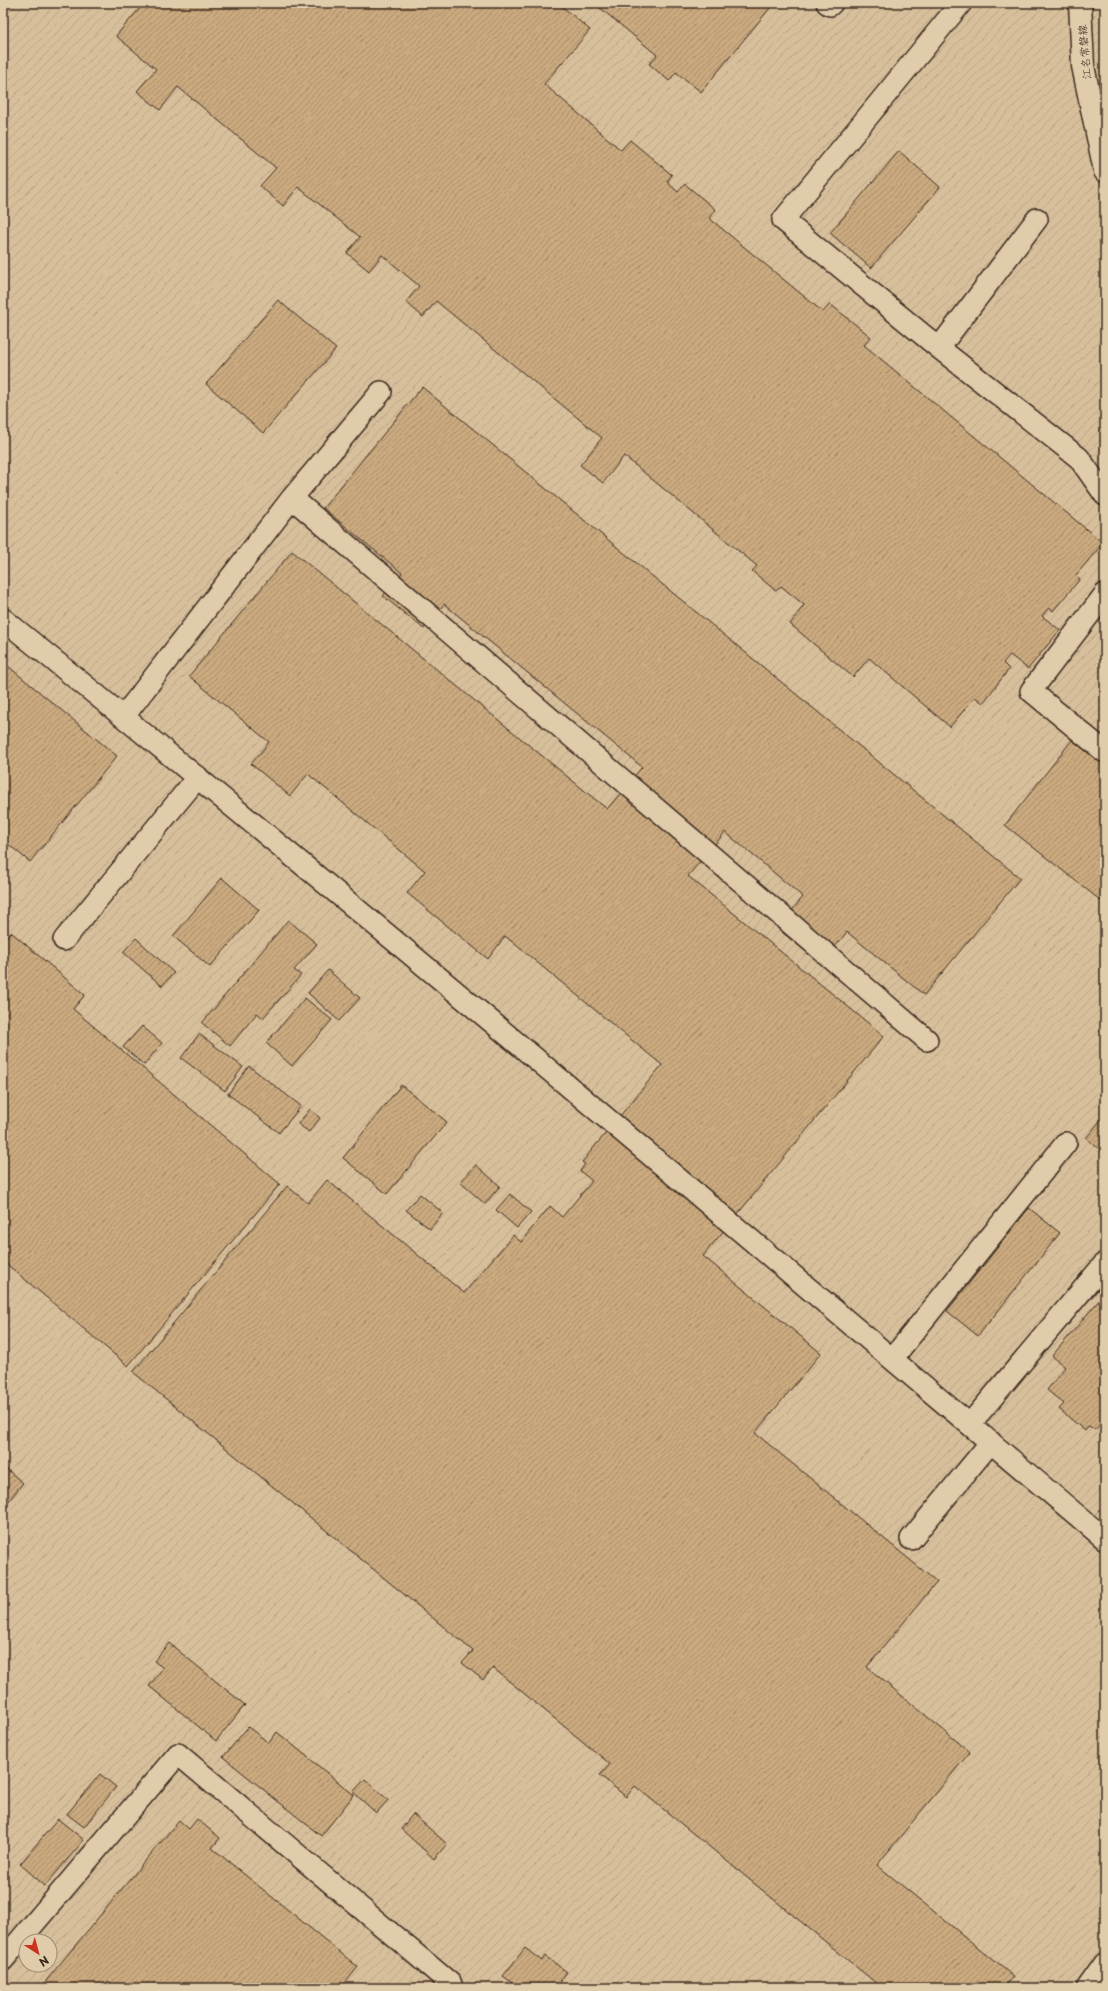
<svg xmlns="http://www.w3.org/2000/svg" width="1108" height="1991" font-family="'Playpen Sans','Klee One',sans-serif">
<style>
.industrial{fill:url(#industrial-furrows);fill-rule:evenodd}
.building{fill:url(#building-hatch);stroke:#3b2a1e}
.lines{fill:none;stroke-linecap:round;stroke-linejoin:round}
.service-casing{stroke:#3b2a1e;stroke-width:24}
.primary-casing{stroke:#3b2a1e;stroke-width:25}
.service{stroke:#e0ccab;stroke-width:21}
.primary{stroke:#e0ccab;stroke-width:22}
.labels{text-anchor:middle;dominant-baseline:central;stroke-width:3.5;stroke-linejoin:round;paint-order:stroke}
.street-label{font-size:11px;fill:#3b2a1e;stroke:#e0ccab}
</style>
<defs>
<pattern id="industrial-furrows" width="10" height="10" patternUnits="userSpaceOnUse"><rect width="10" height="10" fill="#d7bf9b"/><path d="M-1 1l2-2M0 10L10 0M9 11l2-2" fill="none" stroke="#b9a485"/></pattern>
<pattern id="building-hatch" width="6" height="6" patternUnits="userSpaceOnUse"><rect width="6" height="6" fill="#cbaa7f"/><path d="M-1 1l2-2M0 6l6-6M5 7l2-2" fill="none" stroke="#a68b67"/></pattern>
</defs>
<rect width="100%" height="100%" fill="#e0ccab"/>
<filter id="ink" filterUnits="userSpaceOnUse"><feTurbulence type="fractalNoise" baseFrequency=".025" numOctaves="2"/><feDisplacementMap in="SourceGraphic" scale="8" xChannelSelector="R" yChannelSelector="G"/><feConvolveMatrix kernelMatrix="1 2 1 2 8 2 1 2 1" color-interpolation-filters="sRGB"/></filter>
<g filter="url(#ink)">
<path class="industrial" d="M3,3H1105V1988H3ZM26,1941H50V1965H26Z"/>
<path class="building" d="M144,3H558L590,30L544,84L621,150L630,140L672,175L667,182L678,192L685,184L716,210L709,218L823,312L830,304L871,337L864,345L1103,543L1076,575L1080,579L1053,611L1049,608L1042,616L1060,630L1028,669L1010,655L1003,663L1009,669L983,703L975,697L950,727L869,658L853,677L790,624L804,605L781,586L776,591L752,571L757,566L624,456L603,483L580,465L602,438L436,301L423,317L406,302L419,286L382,255L369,271L347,253L360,237L298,187L283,206L260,186L276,168L178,87L160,110L137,91L156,69L116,36Z
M594,3H774L701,92L676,72L669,81L649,64L657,55Z
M899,151L940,187L871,268L830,233Z
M278,300L336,349L263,433L206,384Z
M422,387L1020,878L924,995L847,932L821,964L777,928L803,897L725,832L688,876L884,1036L703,1256L821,1353L755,1433L937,1582L867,1667L970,1752L877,1865L1013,1976L1003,1988H882L635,1786L626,1797L600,1775L610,1764L493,1668L483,1680L462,1663L473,1651L133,1372L287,1186L308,1203L327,1180L464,1293L513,1235L521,1242L550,1206L562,1217L592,1181L580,1171L585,1164L582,1162L662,1065L505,936L488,959L407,893L425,871L308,774L290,796L251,764L269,742L189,676L292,551L607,809L642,767L444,604L424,629L383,596L402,573L323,508Z
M3,662L117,756L30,862L3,840Z
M1072,740L1105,765V904L1005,825Z
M222,878L259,910L210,967L173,936Z
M288,920L317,944L294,970L301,975L263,1018L257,1013L230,1046L202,1023Z
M11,932L85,995L73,1009L280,1184L128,1366L3,1261V941Z
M136,938L174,973L162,986L123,952Z
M328,970L360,998L339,1021L308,993Z
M305,998L332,1020L292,1066L266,1043Z
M142,1026L162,1043L144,1065L123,1047Z
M199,1034L243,1067L225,1091L181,1058Z
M249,1066L301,1106L279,1133L228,1094Z
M401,1085L447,1122L387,1194L343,1158Z
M310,1109L320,1118L309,1132L298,1124Z
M1105,1115V1154L1086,1138Z
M476,1165L500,1186L485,1204L460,1182Z
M420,1194L443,1213L430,1229L406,1210Z
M510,1194L531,1212L517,1228L496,1210Z
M1029,1208L1060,1233L978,1336L947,1311Z
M1101,1298L1105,1302V1418L1095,1430L1089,1426L1085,1431L1059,1409L1064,1404L1047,1390L1065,1367L1052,1356Z
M3,1466L23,1483L3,1508Z
M169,1643L245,1705L216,1741L149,1686L163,1668L154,1661Z
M248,1727L269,1743L277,1732L354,1795L321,1836L223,1757Z
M100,1774L116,1787L84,1827L67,1814Z
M365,1779L388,1800L376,1813L353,1792Z
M413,1814L447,1844L434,1859L401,1829Z
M58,1819L84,1840L45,1886L20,1864Z
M197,1819L220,1838L212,1848L358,1967L341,1988H40L179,1820L189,1829Z
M525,1948L542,1961L545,1956L567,1972L558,1984L560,1986L559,1988H519L503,1976Z"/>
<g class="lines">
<g class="service-casing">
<path id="service" d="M827,3L830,5L832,3
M961,3L783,220L939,348L1079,458L1105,495
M939,348L1037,219
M292,498L927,1040
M1105,594L1031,691L1105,752
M3,619C375,920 739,1230 1105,1539
M124,716L292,498L381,392
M64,940L198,777
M892,1359L1066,1143
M970,1424L1105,1263
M911,1539L991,1442
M3,1960L178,1754L451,1984L448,1988"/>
</g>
<g class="primary-casing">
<path id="primary" d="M1080,3L1083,66L1105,171
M1088,1988L1105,1964"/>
</g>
<use href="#service" class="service"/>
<use href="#primary" class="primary"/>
</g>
</g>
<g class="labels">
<g class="street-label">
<text transform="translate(1084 52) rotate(-95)">江名常磐線</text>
</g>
</g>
<rect width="1108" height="1991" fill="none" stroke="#e0ccab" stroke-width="16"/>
<rect x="8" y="8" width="1092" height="1975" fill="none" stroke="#3b2a1e" stroke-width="1.5" filter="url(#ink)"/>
<g transform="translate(38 1953) rotate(144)"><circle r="19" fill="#e0ccab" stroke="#9e8b73"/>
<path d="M0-3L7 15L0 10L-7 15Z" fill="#c8321e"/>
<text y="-6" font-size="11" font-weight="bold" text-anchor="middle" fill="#3b2a1e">N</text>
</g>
</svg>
